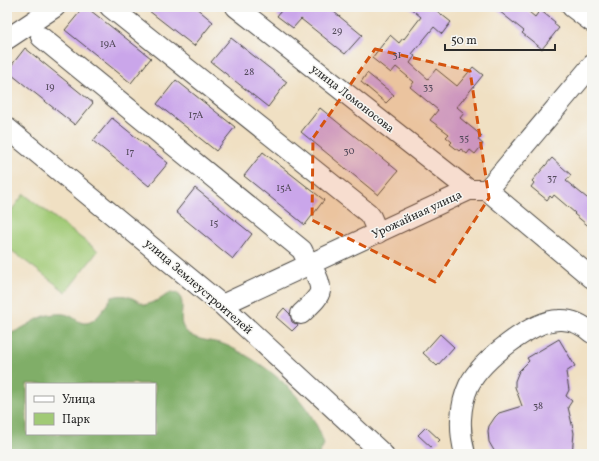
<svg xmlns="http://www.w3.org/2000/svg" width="599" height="461" font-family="Vollkorn,serif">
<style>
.green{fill:#a1ca76;stroke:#667a50}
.forest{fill:#80ae67;stroke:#566c49;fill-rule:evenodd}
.building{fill:#caa6ea}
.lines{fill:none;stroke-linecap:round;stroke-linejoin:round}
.minor-casing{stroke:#494642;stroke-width:22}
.minor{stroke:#fff;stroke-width:20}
.marked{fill:#d5540f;fill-opacity:0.2;stroke:#d5540f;stroke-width:3;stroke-dasharray:8 5;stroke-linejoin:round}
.labels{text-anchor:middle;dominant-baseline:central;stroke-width:3;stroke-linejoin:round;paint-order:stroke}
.number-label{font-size:10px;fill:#534a5b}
.street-label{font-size:12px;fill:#2b2b2b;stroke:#f6f6f2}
</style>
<rect width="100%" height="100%" fill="#f6f6f2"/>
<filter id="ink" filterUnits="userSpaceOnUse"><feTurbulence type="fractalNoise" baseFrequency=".025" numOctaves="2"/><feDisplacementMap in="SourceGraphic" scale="8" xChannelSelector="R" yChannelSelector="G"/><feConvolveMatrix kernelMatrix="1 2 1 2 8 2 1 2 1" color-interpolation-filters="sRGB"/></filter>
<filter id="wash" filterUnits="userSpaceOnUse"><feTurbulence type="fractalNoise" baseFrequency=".012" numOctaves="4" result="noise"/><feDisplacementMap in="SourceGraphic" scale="16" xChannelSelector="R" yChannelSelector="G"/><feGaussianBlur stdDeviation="0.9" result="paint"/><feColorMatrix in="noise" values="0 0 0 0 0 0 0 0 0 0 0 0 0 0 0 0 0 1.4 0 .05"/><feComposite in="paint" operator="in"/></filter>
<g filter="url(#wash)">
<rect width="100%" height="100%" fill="#f0e0c3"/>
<path class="green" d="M24,194L98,251L66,292L7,247V216Z"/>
<path class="forest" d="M171,292L178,293C180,297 182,300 182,304C183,316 177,323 188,333C198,342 216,340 228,346C269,365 311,400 324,444L319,454H7V335C11,333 15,332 18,330C31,324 40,315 55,314C66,313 70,315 78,321C94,330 104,307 112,297C127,293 132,298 145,305L159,300ZM27,384H155V434H27Z"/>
<g id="blocks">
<path class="building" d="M84,7H86L151,58L131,83L65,30Z
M144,7H195L213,22L194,46Z
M284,7H328L362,35L345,54L301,19L293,28L277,16Z
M409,7H432L451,22L442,34L434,27L412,54L415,56L410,63L428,79L436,69L457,86L473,67L483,75L457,107L464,113L460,118L482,136L478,140L483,144L475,154L470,150L467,154L461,149L459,151L450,144L452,142L446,137L449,134L430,120L438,110L410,87L414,82L396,67L391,73L372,58L390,35L399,43L403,38L404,39L421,17Z
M494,7H523L535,17L540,10L555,22L554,24L559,28L542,49L522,33L524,31Z
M231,38L287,82L268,107L211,62Z
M25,48L93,103L75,125L7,71Z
M367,73L394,95L386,103L361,82Z
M176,80L235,127L216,151L157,104Z
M320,108L398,171L378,195L301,132Z
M112,118L168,163L149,186L93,141Z
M263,152L324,200L305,225L244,176Z
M552,158L571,175L566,181L592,202V229L574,214L575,213L554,195L552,198L550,196L547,200L531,187L534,183L532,181Z
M195,188L252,234L233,259L176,212Z
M284,308L290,314L292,322L298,325L292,331L276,317Z
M440,334L454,347L437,366L423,353Z
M559,339L575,366L566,372L569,390L566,396L572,401L568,407L574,433L572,454H496L489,442L488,431L489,426L495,417L499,413L522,406L515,387V381L519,371L529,361L527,358Z
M426,427L440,440L432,448L418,435Z"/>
</g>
</g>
<g filter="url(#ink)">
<use href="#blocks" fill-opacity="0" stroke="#494642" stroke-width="1"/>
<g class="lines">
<g class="minor-casing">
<path id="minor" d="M110,7L368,213L371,217L378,233
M236,7L469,190
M572,7L592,22
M41,37L302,250L309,265
M7,39L55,7
M7,128L222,305L383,454
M487,190L592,278
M222,305L469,190H487L592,65
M301,314C324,292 325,293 311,264
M465,454C459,432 459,406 469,385C482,360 531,321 559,320C572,319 582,324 592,333"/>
</g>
<use href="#minor" class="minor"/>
</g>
</g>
<path class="marked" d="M375,49L470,71L489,198L435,282L312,220L313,138Z"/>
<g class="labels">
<g class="number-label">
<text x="337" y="31">29</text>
<text x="108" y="44">19А</text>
<text x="397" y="55">31</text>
<text x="249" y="72">28</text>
<text x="50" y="87">19</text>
<text x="428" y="87">33</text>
<text x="196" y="115">17А</text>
<text x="464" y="138">35</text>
<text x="349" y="151">30</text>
<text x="130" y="152">17</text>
<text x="552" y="178">37</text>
<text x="284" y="188">15А</text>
<text x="214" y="223">15</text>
<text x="538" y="406">38</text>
</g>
<g class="street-label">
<text transform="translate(352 99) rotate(38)">улица Ломоносова</text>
<text transform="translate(417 215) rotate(-25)">Урожайная улица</text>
<text transform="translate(198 287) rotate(41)">улица Землеустроителей</text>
</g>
</g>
<rect width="599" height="461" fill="none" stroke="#f6f6f2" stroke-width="24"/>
<rect x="26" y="383" width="130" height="52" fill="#f6f6f2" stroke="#a5a5a2"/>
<rect x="34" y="396" width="20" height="6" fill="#ffffff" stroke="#a5a5a2"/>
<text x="62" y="403" font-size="12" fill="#2b2b2b">Улица</text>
<rect x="34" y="413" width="20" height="12" fill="#a1ca76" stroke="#a5a5a2"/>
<text x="62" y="423" font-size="12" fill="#2b2b2b">Парк</text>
<path d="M445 44v6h110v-6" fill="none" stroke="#2b2b2b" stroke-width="2"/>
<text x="451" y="44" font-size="12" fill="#2b2b2b" stroke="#f6f6f2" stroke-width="3" paint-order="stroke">50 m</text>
</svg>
